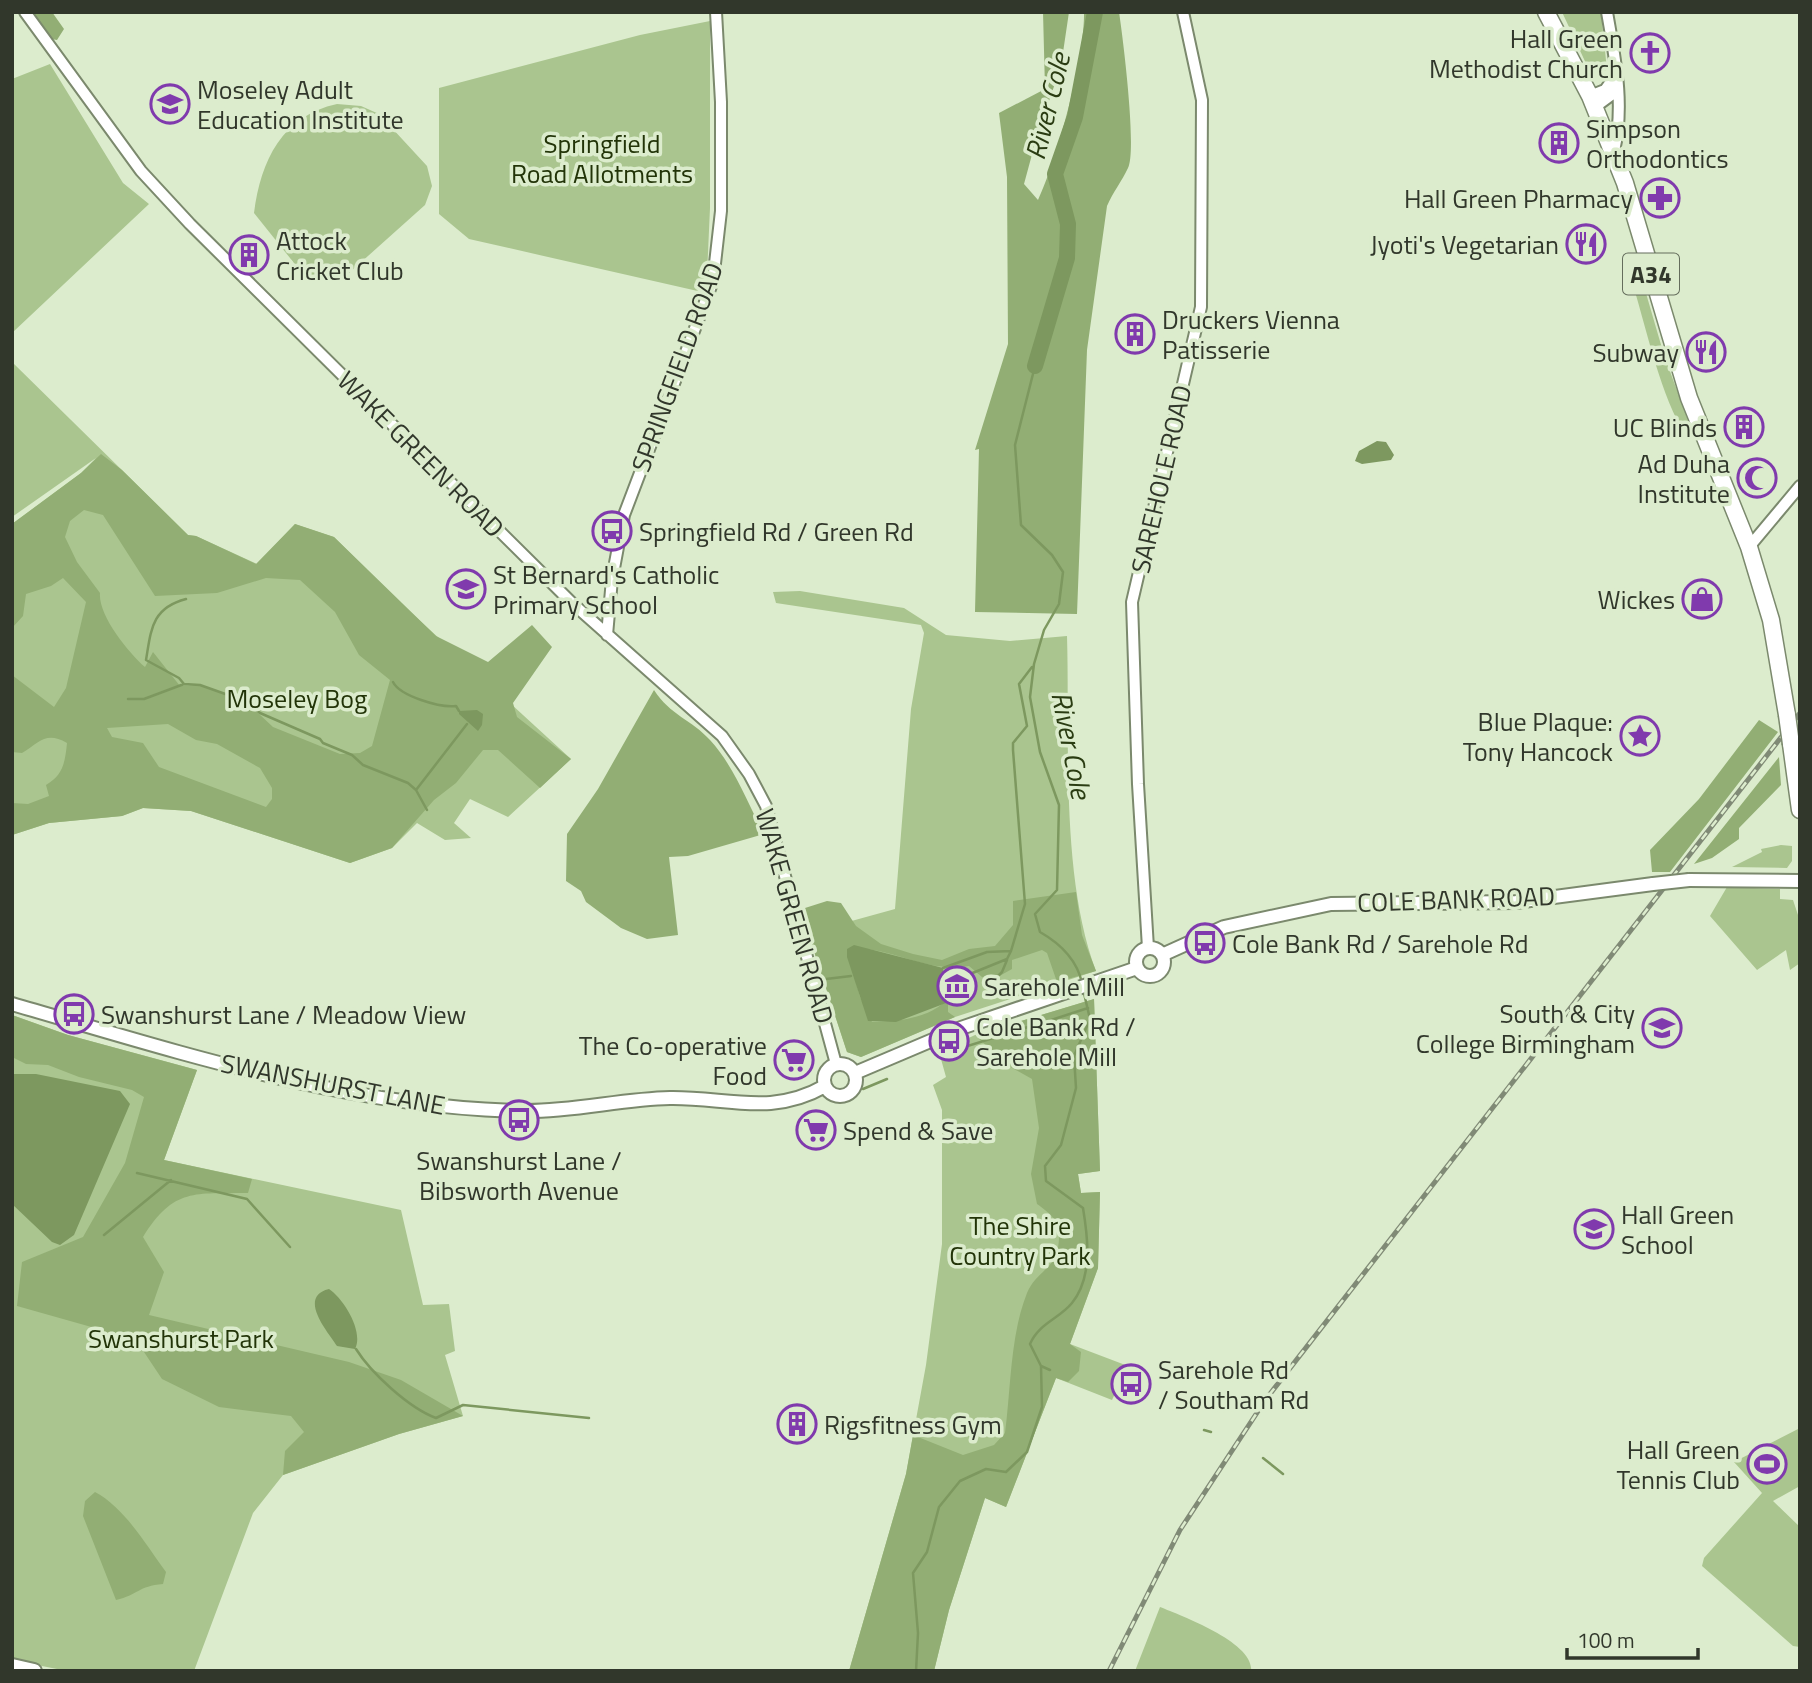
<svg xmlns="http://www.w3.org/2000/svg" width="1812" height="1683" font-family="'Titillium Web',sans-serif">
<style>
.green{fill:#aac58f}
.forest{fill:#92ae74;fill-rule:evenodd}
.water{fill:#7d985f}
.lines{fill:none;stroke-linecap:round;stroke-linejoin:round}
.stream{stroke:#7d985f;stroke-width:2.5}
.river{stroke:#7d985f;stroke-width:16}
.tertiary-casing{stroke:#7b896d;stroke-width:14}
.secondary-casing{stroke:#7b896d;stroke-width:16}
.primary-casing{stroke:#7b896d;stroke-width:18}
.trunk-casing{stroke:#7b896d;stroke-width:19}
.tertiary{stroke:#fff;stroke-width:10}
.secondary{stroke:#fff;stroke-width:12}
.primary{stroke:#fff;stroke-width:14}
.trunk{stroke:#fff;stroke-width:16}
.rail-casing{stroke:#808a76;stroke-width:5}
.rail{stroke:#dceccd;stroke-width:2.5;stroke-dasharray:8;stroke-linecap:butt}
.secondary-bridge-casing{stroke:#7b896d;stroke-width:16;stroke-linecap:butt}
.trunk-bridge-casing{stroke:#7b896d;stroke-width:19;stroke-linecap:butt}
.secondary-bridge{stroke:#fff;stroke-width:12}
.trunk-bridge{stroke:#fff;stroke-width:16}
.labels{text-anchor:middle;dominant-baseline:central;stroke-width:7;stroke-linejoin:round;paint-order:stroke}
.shield{fill:#dceccd;stroke:#646d5c;stroke-width:2}
.shield-label{font-size:24px;font-weight:bold;fill:#31372b}
.poi-label{font-size:26px;fill:#31372b;stroke:#dceccd;text-anchor:start}
.park-label{font-size:26px;fill:#223408;stroke:#dceccd}
.street-label{font-size:26px;fill:#31372b;stroke:#dceccd}
.water-label{font-size:28px;font-style:italic;fill:#2a3c12;stroke:#dceccd}
</style>
<rect width="100%" height="100%" fill="#dceccd"/>
<path class="green" d="M1562,12H1601L1607,70L1590,72Z
M710,21V208L707,275L702,292L469,239L439,214V88L640,35Z
M50,64L123,183L149,204L12,333V79Z
M337,104L361,106L379,114L427,166L432,186L425,205L349,273L321,281L302,273L254,213C261,160 282,116 337,104Z
M1639,283H1643L1664,355L1693,434L1686,436C1661,397 1647,331 1633,285Z
M12,362L188,535L196,536L257,564L295,524L334,537L406,608L571,759L508,817L470,799L454,823L471,838L445,840L417,823L392,848L350,863L191,811L143,808L122,816L49,823L12,835V524L81,473L96,458L12,517Z
M800,591L904,608L946,635L1010,641L1067,636C1070,739 1060,875 1096,971L955,1017L861,1057L847,1052L808,933L895,909L911,709L924,633L921,625L776,603L773,592Z
M1781,845L1792,846V861L1787,868L1732,867L1762,852L1761,849Z
M1727,887L1780,889V899L1793,900L1800,921V963L1790,970L1786,950L1757,970L1710,916Z
M1094,999L1100,1171L1078,1174L1081,1193L1100,1192L1098,1268L1070,1344L1128,1366L1112,1400L1056,1378L1006,1507L985,1498L949,1610L934,1671H849L906,1474L926,1365L942,1244V1110L933,1085L946,1077L939,1052L975,1035Z
M12,1015L68,1035L197,1070L164,1160L401,1210L423,1305L449,1304L455,1351L445,1355L463,1416L399,1434L283,1475L253,1513L194,1671H67L12,1660Z
M1800,1428V1486L1773,1501L1800,1527V1647L1793,1646L1702,1566L1704,1558L1762,1493L1734,1462Z
M1160,1607C1182,1616 1255,1643 1251,1671H1135Z"/>
<path class="forest" d="M32,12H52L64,29L57,40L51,39Z
M1043,12H1069L1061,66L1037,136L1024,184L1038,200C1057,160 1085,57 1084,12H1119C1123,38 1137,150 1128,168C1122,181 1113,192 1107,206L1087,350L1077,614L975,612L979,449L975,450L1008,344L1007,177L999,113L1045,89Z
M101,454L122,470L188,535L196,536L256,564L295,524L334,537L436,636L488,662L532,625L552,647L513,703L517,717L571,759L540,788L498,750H483L456,783L434,800L392,848L350,863L191,811L143,808L122,816L49,823L12,835V803L28,804L49,796L46,785C63,775 65,763 67,743C46,731 40,742 22,753L12,752V675L54,707L66,688L86,602L63,578L51,586L26,594L23,616L12,628V524L81,473ZM84,510L103,515L155,596L217,593L266,578L300,580L335,612L359,655L390,680L372,746L360,753L340,754L273,727L245,701L200,685L180,686L153,652L145,667C128,652 98,615 100,593L77,562L65,537L70,521ZM168,724L196,740L217,744L260,768L272,788V799L266,807L159,767L143,743L112,737L107,728Z
M654,690C670,715 692,720 710,740C734,766 748,804 764,834L688,856L669,857L678,935L647,939L621,928L586,902L581,891L566,881L567,834L598,789Z
M1759,720L1778,732L1670,872H1652L1650,850L1699,799Z
M1779,757L1781,785L1739,828V839L1712,858L1694,864Z
M1076,892L1082,935L1096,971L1057,982L1047,953L1042,950L1012,960V969L994,979L982,977L969,966C926,974 888,944 847,949L860,997L872,1022C895,1022 935,1018 948,997V1012L955,1017L861,1057L847,1052L808,933L805,908L827,901L841,903L856,926L881,944L913,954L942,960L969,949L995,946L1013,925V901Z
M1094,999L1100,1171L1078,1174L1081,1193L1100,1192L1098,1268L1070,1344L1081,1352L1079,1371L1068,1382L1056,1378L1006,1507L985,1498L949,1610L934,1671H849L906,1474L913,1435L963,1455L994,1445L1005,1433C1011,1388 1010,1336 1027,1293C1038,1267 1060,1271 1059,1233C1059,1220 1047,1211 1037,1204L1031,1174L1039,1128L1032,1079L1007,1065L975,1035Z
M12,1015L68,1035L197,1070L164,1160L252,1179L248,1193C195,1194 174,1187 143,1237L164,1272L149,1315L349,1362L401,1380L463,1416L399,1434L283,1475L285,1451L304,1432L291,1416L219,1407L162,1379L140,1346L102,1330L17,1306L22,1262L83,1237L125,1163L144,1097L132,1090L79,1077L48,1065L26,1064L12,1057Z
M95,1492C125,1508 146,1545 166,1572L163,1584C138,1586 138,1595 116,1600L83,1516L85,1501Z"/>
<path class="water" d="M1377,441L1386,442L1394,455L1391,460L1362,464L1355,461L1359,451Z
M477,710L483,714L482,725L478,731L459,714V711Z
M854,945L943,968L946,1003L896,1022L868,1021L847,957V949Z
M12,1074H36L120,1091L130,1104L74,1235L60,1245L52,1242L12,1204Z
M329,1289C344,1299 364,1332 355,1349L337,1346C328,1332 297,1297 329,1289Z"/>
<g class="lines">
<path class="stream" d="M1035,366L1015,445L1021,525L1052,555L1063,572L1059,604L1044,630L1034,664L1030,697L1040,752L1059,805L1057,890L1035,914L1040,932C1061,944 1077,960 1082,983
M393,682C400,696 440,708 456,706L459,711
M184,684L179,678L146,660C151,631 151,608 186,599
M128,699H144L184,684L200,685L245,701L260,713L320,739L323,743L352,755L363,765L408,783L416,790L427,810
M416,790L467,724
M943,968L987,952L1011,951L1025,904L1013,750V743L1027,726L1019,684L1032,667
M970,974L1007,959L1011,951
M826,979L851,976
M945,979L952,978
M986,988L1002,972L1007,960
M947,995H955
M1045,1022L1088,1008
M1022,1029L1043,1022
M958,1049L1019,1030
M863,1089L887,1079
M137,1173L247,1199L290,1247
M104,1235L171,1180
M356,1349C371,1373 409,1408 436,1418L463,1405L589,1418
M1041,1366L1050,1370
M1204,1430L1211,1432
M1263,1458L1283,1474
M916,1671L918,1633L913,1573L927,1552L939,1507L960,1481L986,1469L1006,1472L1027,1452L1042,1407L1041,1366L1030,1344C1039,1323 1059,1319 1072,1303C1093,1277 1088,1238 1083,1208L1046,1181L1045,1166L1061,1145L1076,1088L1074,1056L1090,1019L1083,989"/>
<path class="river" d="M1035,366L1067,258L1068,224L1055,174L1075,117L1095,12"/>
<g class="tertiary-casing">
<path id="tertiary" d="M25,12L141,171L190,224L572,603L722,736L749,774L766,806L836,1064
M1607,12C1615,59 1625,104 1614,151
M1590,96L1605,90L1613,79
M1595,107L1614,93L1616,81
M1749,547L1800,486
M607,635L612,579L624,515L713,281L721,211V102L716,12
M1148,948L1138,784L1132,602L1201,307L1202,100L1183,12"/>
</g>
<g class="secondary-casing">
<path id="secondary" d="M1689,880L1800,881
M1136 962a14 14 0 1 1 28 0a14 14 0 1 1-28 0Z
M1162,955L1224,927L1331,904L1516,902L1653,884
M12,1004C178,1052 349,1108 523,1111C572,1112 621,1099 670,1098C726,1097 771,1117 825,1086
M824 1080a16 16 0 1 1 32 0a16 16 0 1 1-32 0Z
M855,1073L961,1028L1137,968"/>
</g>
<g class="primary-casing">
<path id="primary" d="M12,1666L34,1671"/>
</g>
<g class="trunk-casing">
<path id="trunk" d="M1546,12L1590,96L1625,183L1689,398L1749,547L1771,620L1787,715
M1791,744L1800,810"/>
</g>
<use href="#tertiary" class="tertiary"/>
<use href="#secondary" class="secondary"/>
<use href="#primary" class="primary"/>
<use href="#trunk" class="trunk"/>
<g class="rail-casing">
<path id="rail" d="M1109,1671L1180,1530L1266,1399L1800,713"/>
</g>
<use href="#rail" class="rail"/>
<g class="secondary-bridge-casing">
<path id="secondary-bridge" d="M1653,884L1689,880"/>
</g>
<g class="trunk-bridge-casing">
<path id="trunk-bridge" d="M1787,715L1791,744"/>
</g>
<use href="#secondary-bridge" class="secondary-bridge"/>
<use href="#trunk-bridge" class="trunk-bridge"/>
</g>
<defs>
<g id="church-ring" transform="scale(2.0125)"><circle r="9.5" fill="#dceccd" stroke="#803aad" stroke-width="1.5"/><path d="M-1.2-6h2.4v3.5h3.3v2.4h-3.3V6h-2.4V-.1h-3.3v-2.4h3.3Z" fill="#803aad"/></g>
<g id="university-ring" transform="scale(2.0125)"><circle r="9.5" fill="#dceccd" stroke="#803aad" stroke-width="1.5"/><path d="M0-5L7-2L0 1L-7-2ZM-4 1L0 2.5L4 1V4Q0 6-4 4Z" fill="#803aad"/></g>
<g id="building-ring" transform="scale(2.0125)"><circle r="9.5" fill="#dceccd" stroke="#803aad" stroke-width="1.5"/><path d="M-4-6H4V6H1V3H-1V6H-4ZM-2.5-4.3h1.7v1.8h-1.7ZM.8-4.3h1.7v1.8H.8ZM-2.5-1h1.7V.8h-1.7ZM.8-1h1.7V.8H.8Z" fill="#803aad"/></g>
<g id="pharmacy-ring" transform="scale(2.0125)"><circle r="9.5" fill="#dceccd" stroke="#803aad" stroke-width="1.5"/><path d="M-2-6h4v4h4v4h-4v4h-4v-4h-4v-4h4Z" fill="#803aad"/></g>
<g id="restaurant-ring" transform="scale(2.0125)"><circle r="9.5" fill="#dceccd" stroke="#803aad" stroke-width="1.5"/><path d="M-5-6h1v4h1v-4h1v4h1v-4h1v5L-1.5 .5V6h-2V.5L-5-1ZM5-6V6H3V1.5H1.5Q1.5-4 5-6Z" fill="#803aad"/></g>
<g id="mosque-ring" transform="scale(2.0125)"><circle r="9.5" fill="#dceccd" stroke="#803aad" stroke-width="1.5"/><path d="M3.5-4.9A6 6 0 1 0 3.5 4.9A5 5 0 1 1 3.5-4.9Z" fill="#803aad"/></g>
<g id="bus-ring" transform="scale(2.0125)"><circle r="9.5" fill="#dceccd" stroke="#803aad" stroke-width="1.5"/><path d="M-5-6H5V4H4V6H2V4H-2V6H-4V4H-5ZM-3.5-4V0h7V-4ZM-3.5 1.2v1.5H-2V1.2ZM2 1.2v1.5H3.5V1.2Z" fill="#803aad"/></g>
<g id="school-ring" transform="scale(2.0125)"><circle r="9.5" fill="#dceccd" stroke="#803aad" stroke-width="1.5"/><path d="M0-5L7-2L0 1L-7-2ZM-4 1L0 2.5L4 1V4Q0 6-4 4Z" fill="#803aad"/></g>
<g id="shop-ring" transform="scale(2.0125)"><circle r="9.5" fill="#dceccd" stroke="#803aad" stroke-width="1.5"/><path d="M-5-2.5h2.3a2.7 3.5 0 0 1 5.4 0H5L5.5 6h-11ZM-1.5-2.5h3a1.5 2.3 0 0 0-3 0Z" fill="#803aad"/></g>
<g id="sight-ring" transform="scale(2.0125)"><circle r="9.5" fill="#dceccd" stroke="#803aad" stroke-width="1.5"/><path d="M0-6L1.8-2.2L6-1.7L2.9 1.2L3.7 5.4L0 3.3L-3.7 5.4L-2.9 1.2L-6-1.7L-1.8-2.2Z" fill="#803aad"/></g>
<g id="museum-ring" transform="scale(2.0125)"><circle r="9.5" fill="#dceccd" stroke="#803aad" stroke-width="1.5"/><path d="M0-6L6-3V-2H-6V-3ZM-5-1h2V3h-2ZM-1-1h2V3h-2ZM3-1h2V3H3ZM-6 4H6V6H-6Z" fill="#803aad"/></g>
<g id="supermarket-ring" transform="scale(2.0125)"><circle r="9.5" fill="#dceccd" stroke="#803aad" stroke-width="1.5"/><path d="M-6-5.5h2.5l.6 2H6L4.5 2H-2.5L-4.4-4H-6ZM-1.5 3.2a1.3 1.3 0 1 0 .1 0ZM3 3.2a1.3 1.3 0 1 0 .1 0Z" fill="#803aad"/></g>
<g id="stadium-ring" transform="scale(2.0125)"><circle r="9.5" fill="#dceccd" stroke="#803aad" stroke-width="1.5"/><path d="M0-5a6.5 5 0 1 0 0 10a6.5 5 0 1 0 0-10ZM-3.5-1.8h7v3.6h-7Z" fill="#803aad"/></g>
</defs>
<g fill-rule="evenodd">
<use href="#church-ring" x="1650" y="53"/>
<use href="#university-ring" x="170" y="104"/>
<use href="#building-ring" x="1559" y="143"/>
<use href="#pharmacy-ring" x="1660" y="198"/>
<use href="#restaurant-ring" x="1586" y="244"/>
<use href="#building-ring" x="249" y="255"/>
<use href="#building-ring" x="1135" y="334"/>
<use href="#restaurant-ring" x="1706" y="352"/>
<use href="#building-ring" x="1744" y="427"/>
<use href="#mosque-ring" x="1757" y="478"/>
<use href="#bus-ring" x="612" y="531"/>
<use href="#school-ring" x="466" y="589"/>
<use href="#shop-ring" x="1702" y="599"/>
<use href="#sight-ring" x="1640" y="736"/>
<use href="#bus-ring" x="1205" y="943"/>
<use href="#museum-ring" x="957" y="986"/>
<use href="#bus-ring" x="74" y="1014"/>
<use href="#university-ring" x="1662" y="1028"/>
<use href="#bus-ring" x="949" y="1041"/>
<use href="#supermarket-ring" x="794" y="1060"/>
<use href="#bus-ring" x="519" y="1120"/>
<use href="#supermarket-ring" x="816" y="1130"/>
<use href="#school-ring" x="1594" y="1229"/>
<use href="#bus-ring" x="1131" y="1384"/>
<use href="#building-ring" x="797" y="1424"/>
<use href="#stadium-ring" x="1767" y="1464"/>
</g>
<g class="labels">
<rect class="shield" x="1623" y="253.5" width="56" height="41" rx="5"/>
<g class="shield-label">
<text x="1651" y="274">A34</text>
</g>
<g class="poi-label">
<text x="1623" y="38" text-anchor="end">Hall Green<tspan x="1623" dy="30">Methodist Church</tspan></text>
<text x="197" y="89">Moseley Adult<tspan x="197" dy="30">Education Institute</tspan></text>
<text x="1586" y="128">Simpson<tspan x="1586" dy="30">Orthodontics</tspan></text>
<text x="1633" y="198" text-anchor="end">Hall Green Pharmacy</text>
<text x="276" y="240">Attock<tspan x="276" dy="30">Cricket Club</tspan></text>
<text x="1559" y="244" text-anchor="end">Jyoti's Vegetarian</text>
<text x="1162" y="319">Druckers Vienna<tspan x="1162" dy="30">Patisserie</tspan></text>
<text x="1679" y="352" text-anchor="end">Subway</text>
<text x="1717" y="427" text-anchor="end">UC Blinds</text>
<text x="1730" y="463" text-anchor="end">Ad Duha<tspan x="1730" dy="30">Institute</tspan></text>
<text x="639" y="531">Springfield Rd / Green Rd</text>
<text x="493" y="574">St Bernard's Catholic<tspan x="493" dy="30">Primary School</tspan></text>
<text x="1675" y="599" text-anchor="end">Wickes</text>
<text x="1613" y="721" text-anchor="end">Blue Plaque:<tspan x="1613" dy="30">Tony Hancock</tspan></text>
<text x="1232" y="943">Cole Bank Rd / Sarehole Rd</text>
<text x="984" y="986">Sarehole Mill</text>
<text x="1635" y="1013" text-anchor="end">South &amp; City<tspan x="1635" dy="30">College Birmingham</tspan></text>
<text x="101" y="1014">Swanshurst Lane / Meadow View</text>
<text x="976" y="1026">Cole Bank Rd /<tspan x="976" dy="30">Sarehole Mill</tspan></text>
<text x="767" y="1045" text-anchor="end">The Co-operative<tspan x="767" dy="30">Food</tspan></text>
<text x="843" y="1130">Spend &amp; Save</text>
<text x="519" y="1160" text-anchor="middle">Swanshurst Lane /<tspan x="519" dy="30">Bibsworth Avenue</tspan></text>
<text x="1621" y="1214">Hall Green<tspan x="1621" dy="30">School</tspan></text>
<text x="1158" y="1369">Sarehole Rd<tspan x="1158" dy="30">/ Southam Rd</tspan></text>
<text x="824" y="1424">Rigsfitness Gym</text>
<text x="1740" y="1449" text-anchor="end">Hall Green<tspan x="1740" dy="30">Tennis Club</tspan></text>
</g>
<g class="park-label">
<text x="602" y="143">Springfield<tspan x="602" dy="30">Road Allotments</tspan></text>
<text x="297" y="698">Moseley Bog</text>
<text x="1020" y="1225">The Shire<tspan x="1020" dy="30">Country Park</tspan></text>
<text x="181" y="1338">Swanshurst Park</text>
</g>
<g class="street-label">
<text transform="translate(677 367) rotate(-70)">SPRINGFIELD ROAD</text>
<text transform="translate(421 454) rotate(45)">WAKE GREEN ROAD</text>
<text transform="translate(1161 479) rotate(-77)">SAREHOLE ROAD</text>
<text transform="translate(1456 899) rotate(-2)">COLE BANK ROAD</text>
<text transform="translate(795 916) rotate(74)">WAKE GREEN ROAD</text>
<text transform="translate(333 1084) rotate(11)">SWANSHURST LANE</text>
</g>
<g class="water-label">
<text transform="translate(1047 106) rotate(-76)">River Cole</text>
<text transform="translate(1072 745) rotate(79)">River Cole</text>
</g>
</g>
<rect width="1812" height="1683" fill="none" stroke="#31372b" stroke-width="28"/>
<path d="M1567 1648v10h131v-10" fill="none" stroke="#31372b" stroke-width="3.5"/>
<text x="1577" y="1648" font-size="21" fill="#31372b" stroke="#dceccd" stroke-width="5" paint-order="stroke">100 m</text>
</svg>
